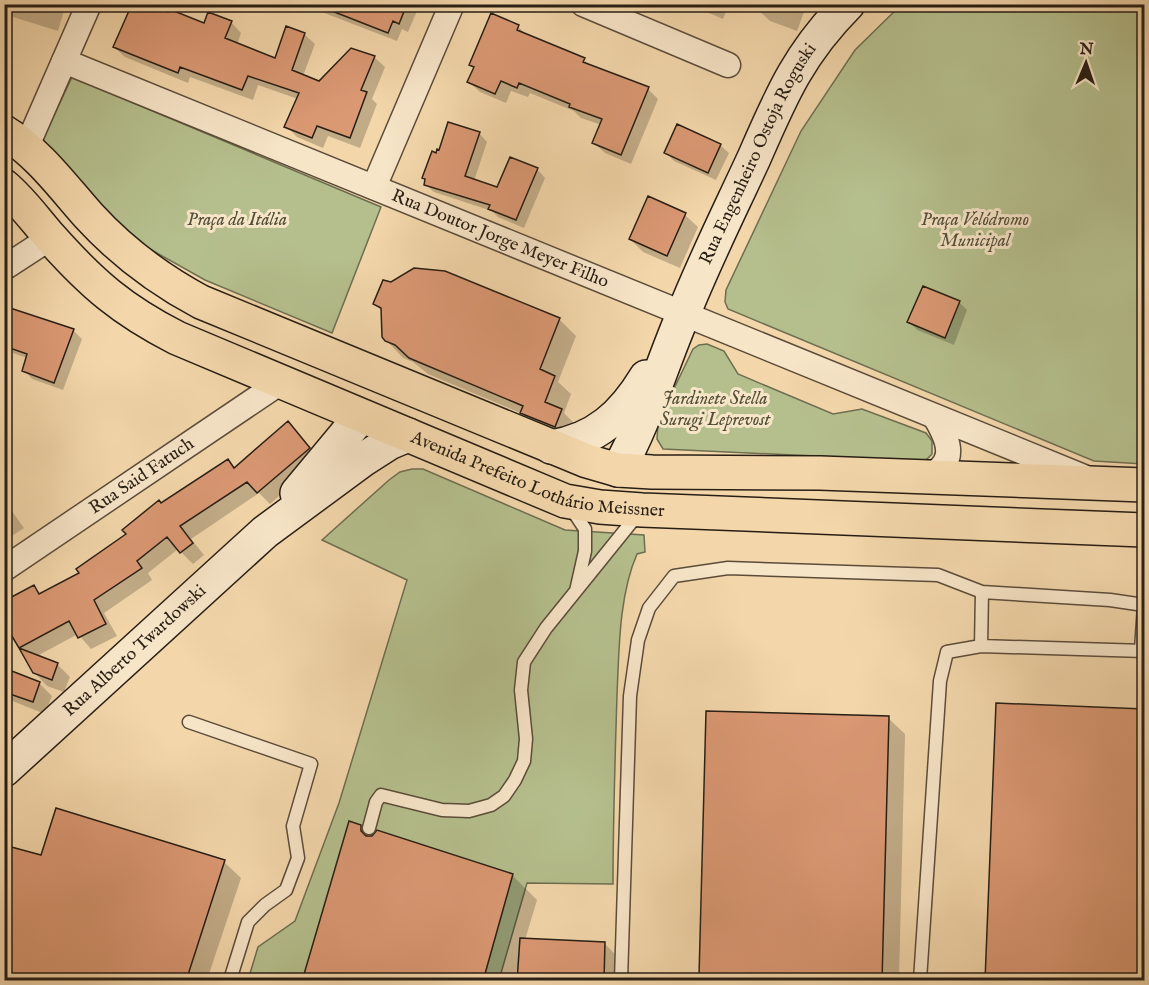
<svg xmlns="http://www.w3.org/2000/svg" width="1149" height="985" font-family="'IM FELL English',serif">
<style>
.green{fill:#b5bf8d;stroke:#6e6e50;stroke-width:1.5}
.shadow{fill:#0003}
.building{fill:#da9873;stroke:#281e14;stroke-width:1.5}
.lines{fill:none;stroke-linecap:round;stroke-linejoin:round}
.service-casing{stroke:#5b4c3a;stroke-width:15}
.minor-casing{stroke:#5b4c3a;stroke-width:27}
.secondary-casing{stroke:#281e14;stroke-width:36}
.primary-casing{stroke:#281e14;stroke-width:36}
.service{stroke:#f7e5c8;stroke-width:12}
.minor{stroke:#f7e5c8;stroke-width:24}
.secondary{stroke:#f7e5c8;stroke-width:33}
.primary{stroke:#f3d7ab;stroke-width:33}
.labels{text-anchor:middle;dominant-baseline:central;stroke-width:6;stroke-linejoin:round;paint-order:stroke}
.street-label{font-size:18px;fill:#281e14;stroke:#f7e5c8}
.park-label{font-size:18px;font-style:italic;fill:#524e38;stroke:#f7e5c8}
</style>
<rect width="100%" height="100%" fill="#f3d7ab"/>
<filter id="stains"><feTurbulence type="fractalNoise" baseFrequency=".00333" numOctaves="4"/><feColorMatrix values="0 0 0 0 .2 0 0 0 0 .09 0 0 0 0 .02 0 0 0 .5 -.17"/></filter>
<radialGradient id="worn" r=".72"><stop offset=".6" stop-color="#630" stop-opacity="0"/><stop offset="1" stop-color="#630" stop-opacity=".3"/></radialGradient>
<path class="green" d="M901,5H1144V464L1094,461L728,309L725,302L726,290L801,131L855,50Z
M72,77L381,207L332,333L205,280L148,248L123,227L41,143Z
M707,344L724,351L738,374L833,414L862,409L926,433L932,441V454L927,459L921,461L663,449L657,439L658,422L693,349L699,345Z
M412,469H423L565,530L644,535L645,552L637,554C619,595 619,650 617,695C615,758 613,821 613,884L527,883L499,980H248L258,947L295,921L339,803L407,580L322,540L389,480L400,472Z"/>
<path class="shadow" d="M4,4H66L58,31L10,16L4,11Z
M301,4H420L408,32L402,29L397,41Z
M688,4H729L723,19Z
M759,4H807L797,31L770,21L757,9Z
M169,14L205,24L231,22L241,33L237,45L276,60L304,34L315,44L303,76L319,83L374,57L385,67L372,99L377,104L360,148L328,136L323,148L297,137L286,126L298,99L258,85L253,100L190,77L188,83L125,57L114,47Z
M518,27L527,35L584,60L592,67L648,89L658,99L631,164L605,153L594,143L602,125L581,118L574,111L530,93L528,97L511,91L506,103L480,92L469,82L475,69L470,64Z
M479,133L487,142L474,181L498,189L537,169L545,178L524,228L498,217L492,211L434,192L425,184L437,155Z
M720,145L729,153L716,180L674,161L666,153Z
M685,215L698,227L680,268L643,252L630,239Z
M959,302L967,310L954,345L917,330L909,322Z
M375,304L559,319L576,336L558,382L571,394L564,413L578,427L572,443L538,429L523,414L428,374L413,362L403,358L386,340L383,312Z
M4,312L73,330L82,339L63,390L32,379L24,370L27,358L4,350Z
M288,423L321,460L270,504L259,493L191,539L204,555L193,564L178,549L148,573L152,580L104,613L117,636L91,649L78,634L37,656L57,664L70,677L64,692L47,686L34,672L25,652L20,647L34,587L41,594L81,573L128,535L161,504L228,460L236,469Z
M4,500L24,528L4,541Z
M4,669L39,683L52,696L45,714L10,700L4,695Z
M998,704L1144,710V980H986Z
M888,718L905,734L899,980H706L701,975Z
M360,827L372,838L512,875L537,900L525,940L604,943L621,960L620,980H519V963L514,980H303Z
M224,862L241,878L207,980H4Z"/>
<path class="building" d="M132,4H151L168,12L169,9L204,23L208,12L232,21L225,38L275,58L286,26L305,33L292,70L319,81L351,48L375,56L361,90L367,92L350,138L317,126L312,138L284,127L299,93L248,76L242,90L180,67L178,73L113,47Z
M314,4H407L399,24L393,21L388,33Z
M491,13L519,25L517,30L585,58L583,62L649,87L621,155L592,143L602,119L569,107L570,104L519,83L517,88L501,81L495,94L467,82L474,67L469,65Z
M448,122L480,132L465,176L497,187L510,157L538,168L516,220L488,209L490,205L424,185L425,179L422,178L432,151L436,153L437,149L439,150Z
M677,124L721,144L708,173L664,153Z
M648,196L686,213L667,256L629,239Z
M414,268L445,271L560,318L540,369L555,376L545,402L562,409L555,427L520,413L523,406L409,358L395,345L385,341L382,337L381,308L373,304L383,280L391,282Z
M923,286L960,301L945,338L907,322Z
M4,306L74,329L54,383L22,371L27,354L4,346Z
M288,421L310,448L257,493L247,482L180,526L193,543L180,553L167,537L137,561L142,568L94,600L106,624L78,638L69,621L19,648L4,623V601L34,585L39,594L79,573L76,569L126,534L122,530L159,500L161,503L228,459L234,468Z
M19,648L58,663L52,680L33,673Z
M4,668L40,682L33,702L4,692Z
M996,703L1144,709V981H985Z
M706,711L889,716L882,981L699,976Z
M56,808L225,860L186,981H4V845L41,855Z
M349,821L361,825V831L366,836H372L377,830L513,874L483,981H302Z
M520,938L605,942L604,981H517Z"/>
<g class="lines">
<g class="service-casing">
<path id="service" d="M571,508L585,529V551L576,591
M981,646L982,592
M1141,650L1144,605
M189,722L311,764L293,826L298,858L286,890L265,905L248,922L230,980
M369,828L376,802L381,795L442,810L469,811L491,805L504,796L515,780L524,761L526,739L521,690L524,662L546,628L638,514
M621,980L630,696L638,640L649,608L674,576L728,568L938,575L982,592L1110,600L1144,605
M920,980L940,681L947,652L981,646L1144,651"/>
</g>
<g class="minor-casing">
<g id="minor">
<path d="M583,4L728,65"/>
<path id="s1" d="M64,61L1084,477"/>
<path d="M26,148L89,4"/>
<path d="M374,187L452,4"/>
<path d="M4,268L50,238"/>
<path d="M926,477C959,464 949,440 935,417"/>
<path id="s2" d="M4,569L281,382"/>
</g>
</g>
<g class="secondary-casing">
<g id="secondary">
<path d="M551,447C596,440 623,415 646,377"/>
<path id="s3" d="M618,470C646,421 661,366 683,315C704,262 730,210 754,158C781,96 799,53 848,4"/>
<path d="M297,493L361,416"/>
<path id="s4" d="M4,770L265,532L364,459L389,443L408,435"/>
</g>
</g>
<g class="primary-casing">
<g id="primary">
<path d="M4,132C39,153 63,187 89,216C122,252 158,279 201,302L587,461L618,470L652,472L820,473L1144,485"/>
<path id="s5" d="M4,186C22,201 36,221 51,238C92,284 122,310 177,338L565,501L600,507L642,510L1144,530"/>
</g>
</g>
<use href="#service" class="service"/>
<use href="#minor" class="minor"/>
<use href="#secondary" class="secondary"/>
<use href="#primary" class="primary"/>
</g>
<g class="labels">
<g class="street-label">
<text stroke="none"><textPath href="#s3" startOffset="346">Rua Engenheiro Ostoja Roguski</textPath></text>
<text stroke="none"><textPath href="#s1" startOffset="471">Rua Doutor Jorge Meyer Filho</textPath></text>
<text stroke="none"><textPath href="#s5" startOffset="620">Avenida Prefeito Lothário Meissner</textPath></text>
<text stroke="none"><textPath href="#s2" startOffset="166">Rua Said Fatuch</textPath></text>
<text stroke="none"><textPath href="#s4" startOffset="177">Rua Alberto Twardowski</textPath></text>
</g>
<g class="park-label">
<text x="237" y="220">Praça da Itália</text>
<text x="975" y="220">Praça Velódromo<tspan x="975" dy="21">Municipal</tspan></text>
<text x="715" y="399">Jardinete Stella<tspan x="715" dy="21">Surugi Leprevost</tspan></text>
</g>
</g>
<rect width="1149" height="985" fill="none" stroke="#f3d7ab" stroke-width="24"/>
<rect x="6" y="6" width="1137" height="973" fill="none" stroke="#281e14" stroke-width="3"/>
<rect x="12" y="12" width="1125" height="961" fill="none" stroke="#281e14" stroke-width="1.5"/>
<g transform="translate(1086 63) rotate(2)" stroke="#f7e5c8" stroke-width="4.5" paint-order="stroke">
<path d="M0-4.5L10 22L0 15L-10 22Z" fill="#281e14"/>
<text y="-9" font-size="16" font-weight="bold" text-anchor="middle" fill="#281e14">N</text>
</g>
<rect width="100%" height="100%" filter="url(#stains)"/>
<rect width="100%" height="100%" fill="url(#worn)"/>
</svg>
